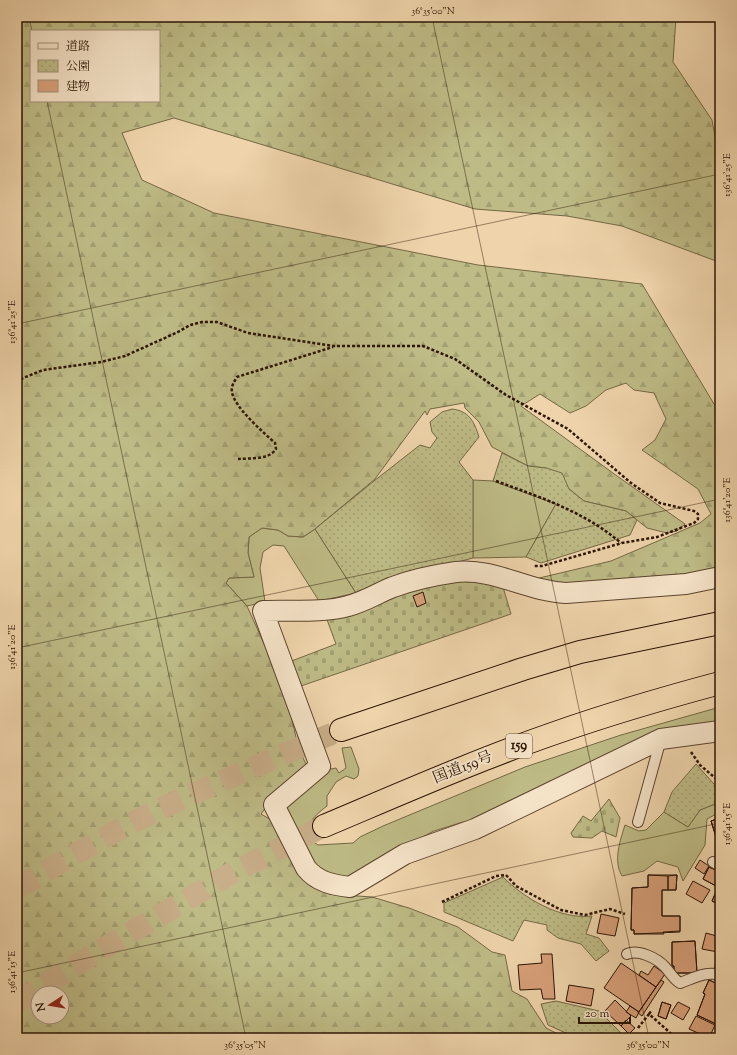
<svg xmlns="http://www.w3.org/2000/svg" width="737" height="1055" font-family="'Sorts Mill Goudy','Noto Serif JP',serif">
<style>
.grass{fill:#bebb86;stroke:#746844}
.forest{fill:url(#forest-firs);stroke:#746844;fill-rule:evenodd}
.cemetery{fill:url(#cemetery-stones);stroke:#746844}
.park{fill:url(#park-dots);stroke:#746844}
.building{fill:#d9a17b;stroke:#2b1403}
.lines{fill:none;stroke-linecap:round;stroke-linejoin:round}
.highway-tunnel{stroke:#c8ae89;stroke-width:22;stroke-dasharray:22 11;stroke-linecap:butt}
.lane-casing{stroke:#5c442d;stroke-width:12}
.street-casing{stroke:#5c442d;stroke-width:22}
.highway-casing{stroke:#2b1403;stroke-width:24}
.path{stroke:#2b1403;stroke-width:2.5;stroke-dasharray:3 2;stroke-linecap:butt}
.lane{stroke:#f5e3c8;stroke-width:10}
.street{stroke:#f5e3c8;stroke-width:20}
.highway{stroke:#efd4ab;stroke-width:22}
.ticks{fill:none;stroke:#2b1403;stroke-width:1;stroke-opacity:0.45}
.labels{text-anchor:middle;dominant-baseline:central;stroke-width:4;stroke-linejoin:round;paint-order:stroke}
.shield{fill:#f5e3c8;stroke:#68523e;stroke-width:1}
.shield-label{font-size:14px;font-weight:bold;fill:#2b1403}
.street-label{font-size:15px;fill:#2b1403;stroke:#f5e3c8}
.neatline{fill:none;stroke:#2b1403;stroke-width:1.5}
.ticks-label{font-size:10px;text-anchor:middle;fill:#2b1403}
</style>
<defs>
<pattern id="forest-firs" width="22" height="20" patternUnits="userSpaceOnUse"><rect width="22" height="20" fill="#bebb86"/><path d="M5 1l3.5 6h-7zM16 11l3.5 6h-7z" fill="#a3a072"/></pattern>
<pattern id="cemetery-stones" width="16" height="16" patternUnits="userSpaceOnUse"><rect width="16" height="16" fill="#bebb86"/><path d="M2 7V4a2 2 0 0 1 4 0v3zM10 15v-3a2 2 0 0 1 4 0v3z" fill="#a3a072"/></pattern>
<pattern id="park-dots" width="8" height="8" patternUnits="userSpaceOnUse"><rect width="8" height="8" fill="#bebb86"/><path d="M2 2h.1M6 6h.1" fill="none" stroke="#a3a072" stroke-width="1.8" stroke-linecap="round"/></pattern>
</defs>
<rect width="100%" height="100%" fill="#efd4ab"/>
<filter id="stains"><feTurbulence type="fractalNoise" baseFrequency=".005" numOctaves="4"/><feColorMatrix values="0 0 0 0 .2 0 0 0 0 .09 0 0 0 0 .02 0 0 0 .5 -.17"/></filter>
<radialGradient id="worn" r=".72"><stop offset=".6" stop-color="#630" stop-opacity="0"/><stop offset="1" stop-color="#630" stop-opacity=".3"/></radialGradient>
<path class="grass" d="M473,480L493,481L556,504L526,557L473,558Z
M262,528L278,530L288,536L303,537L315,529L356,593L319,601L284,546L273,545L263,552L260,568L265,602L247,606L226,583L229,578L254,577L248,553L249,537Z
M720,707V723L467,824L463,822L434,831L401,848L347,882L315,868L287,808L326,770L336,768L339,773L346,768L342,748L351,747L359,769L358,776L354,779L346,776L336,782L327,796V806C313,817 308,821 309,839L318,845L353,843L360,837L383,826L525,767L621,735Z
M720,802V812L707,819L705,845L683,881L678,867L657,861L644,871L622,876C613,861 620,841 625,825L639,831L646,830L664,812L688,827L700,810Z"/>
<path class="forest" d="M17,17H676L673,62L712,120L720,164V223L716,261L622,226L567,216L475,209L174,118L122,133L142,180L214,213L478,265L642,284L720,414V569L711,572L557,584L535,579L611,561L700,523L711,514L698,489L642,450L655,440L666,419L654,393L634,390L626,383L606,390L586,406L570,413L540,394L521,406L617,476L685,524L677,531L667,533L647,528L626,511L584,501L569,489L546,468L528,466L492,447L479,422L465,408L464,403L430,409L427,415L425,411L375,479L315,529L303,537L288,536L278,530L262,528L249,537L248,553L254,577L229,578L226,583L247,606L285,690L299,750L306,764C291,781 274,795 261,814L273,821L304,876L329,894L372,897L409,908L458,927L492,952L505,955L512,991L527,999L546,1028L566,1038H17ZM31,31H159V101H31ZM38,993H62V1017H38Z"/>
<path class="cemetery" d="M465,578L503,587L511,614L298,687L289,662L336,644L326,617L410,588Z
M609,799L620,818L616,837L602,831L592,838L573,837L571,833L583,816L591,821Z"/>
<path class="park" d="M452,409C469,411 474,421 479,437L459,462L473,480V558L386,581L362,592L356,593L315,529L374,481L420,445L430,448L437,438L432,432L430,422L442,412Z
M502,453L528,466L546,468L562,473L569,489L584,501L626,511L637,520L630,535L541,563L526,557L556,504L493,481Z
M696,764L714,784L720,787V802L700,810L688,827L664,812L672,792Z
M503,877C524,898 560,920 592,916L586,934L599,938L609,951L596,961L581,944L558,938L547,930V925L524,920L513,941L444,912V903Z
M556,1001L599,1011L622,1034L599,1033L597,1038H577L548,1025L541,1004Z"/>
<path class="building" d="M423,592L426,603L417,607L413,596Z
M720,818V849L711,821Z
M720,818V849L711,821Z
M720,818V849L711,821Z
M700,860L709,866L704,874L695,868Z
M709,867L720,872L717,879L720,880V905L712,901L718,887L703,879Z
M709,867L720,872L717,879L720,880V905L712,901L718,887L703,879Z
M648,875H677L676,890H662V916H680V932L634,934V930H631L632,888L648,887Z
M648,875L668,876V890H662V916H680V931L663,932L664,934H634V930H631L632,888L648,887Z
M677,875L676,890H668V876Z
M693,881L710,890L702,903L686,894Z
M601,914L619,918L615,936L597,933Z
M706,933L720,937L718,952L702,949Z
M695,941L697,973H674V966H672V942Z
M695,941L697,973H674V966H672V942Z
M541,954H552L555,999H543L541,989L520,990L518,965L542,963Z
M717,959H720V972L714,971Z
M621,963L656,987L639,1012L604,988Z
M654,966L665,974L656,987L639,975L641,971L648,975Z
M661,980L664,982L642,1016L638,1013Z
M709,980L720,985L716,996L720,998V1015L716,1024L697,1015L705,994L703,993Z
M709,980L720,985L716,996L720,998V1015L716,1024L697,1015L705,994L703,993Z
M569,985L594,989L591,1006L566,1001Z
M615,1000L631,1016L621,1026L605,1011Z
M662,1002L671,1005L666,1019L658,1016Z
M662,1002L671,1005L666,1019L658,1016Z
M678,1002L690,1008L683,1020L671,1013Z
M630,1006L639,1012L636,1018L626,1012Z
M696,1016L715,1025L709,1038L689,1029Z
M626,1020L635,1028L629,1034L621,1026Z"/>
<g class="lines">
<path class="highway-tunnel" d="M17,888C63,861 110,833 158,810C218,782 279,756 341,730
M17,1002L94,954L230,874L324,826"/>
<g class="lane-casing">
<path id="lane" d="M638,822L661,739
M713,862L720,866
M627,954C638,949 657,958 665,967C670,972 674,980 680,983C694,978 706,971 720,975"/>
</g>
<g class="street-casing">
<path id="street" d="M720,577L686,584L566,593C526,591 495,568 456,572C435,575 412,580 393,587C378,593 364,602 348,606C325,613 288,610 263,611L320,766L274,805L306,868C317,882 333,885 350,887L405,854L475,829L661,739L720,731"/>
</g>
<g class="highway-casing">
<path id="highway" d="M341,730L523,669L580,652L720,623
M324,826C400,794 477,760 555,733C609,714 664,698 720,683"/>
</g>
<path class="path" d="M711,17L720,26
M17,383L23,378L43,370L101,362L125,356L178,332L190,325L202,322H217L248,333L333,346H423L455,359L506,395L568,429L631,483L660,503L694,511L698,514V519L694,523L657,537L622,543L542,566H533
M238,459C250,458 269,460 276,449L275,443C263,432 234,407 232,392C231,386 234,382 237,377L333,347
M496,481C540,497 585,512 621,543
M691,752L700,765L720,782
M442,902L496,876L506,875L516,886L561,910L585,915L610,909L625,914
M649,1014L652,1010
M638,1028L649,1014L676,1038
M715,1038L720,1030"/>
<use href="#lane" class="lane"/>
<use href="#street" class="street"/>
<use href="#highway" class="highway"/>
</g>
<path class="ticks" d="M29,17L32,31M432,17L649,1038M47,101L246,1038M17,324L720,174M17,648L720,499M17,973L720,823"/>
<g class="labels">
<rect class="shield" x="506" y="734" width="26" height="24" rx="3"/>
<g class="shield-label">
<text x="519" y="746">159</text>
</g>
<g class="street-label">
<text transform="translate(463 768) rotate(-22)">国道159号</text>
</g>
</g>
<rect width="737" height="1055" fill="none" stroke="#efd4ab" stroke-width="44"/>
<rect x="30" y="30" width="130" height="72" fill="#f5e3c8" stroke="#a49079"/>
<rect x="38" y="43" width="20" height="6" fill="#f5e3c8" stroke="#a49079"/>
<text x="66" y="50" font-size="12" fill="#2b1403">道路</text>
<rect x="38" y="60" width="20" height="12" fill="url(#park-dots)" stroke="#a49079"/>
<text x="66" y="70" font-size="12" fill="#2b1403">公園</text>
<rect x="38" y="80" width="20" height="12" fill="#d9a17b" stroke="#a49079"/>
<text x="66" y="90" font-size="12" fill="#2b1403">建物</text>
<g transform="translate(50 1005) rotate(258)"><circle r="19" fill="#f5e3c8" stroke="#a49079"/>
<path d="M0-3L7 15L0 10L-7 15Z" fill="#8f2418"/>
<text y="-6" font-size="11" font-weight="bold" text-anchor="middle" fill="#2b1403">N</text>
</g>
<path d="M579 1017v6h51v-6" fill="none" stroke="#2b1403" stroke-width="2"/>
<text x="585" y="1017" font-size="12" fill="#2b1403" stroke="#f5e3c8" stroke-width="3" paint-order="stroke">20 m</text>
<rect x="22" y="22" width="693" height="1011" class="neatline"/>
<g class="ticks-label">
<text x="433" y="14">36°35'00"N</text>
<text transform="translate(726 175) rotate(-90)" y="4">136°41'25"E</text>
<text transform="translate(11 322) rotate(-90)" y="4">136°41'25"E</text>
<text transform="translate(726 500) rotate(-90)" y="4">136°41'20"E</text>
<text transform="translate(11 647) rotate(-90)" y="4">136°41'20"E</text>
<text transform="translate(726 824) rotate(-90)" y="4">136°41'15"E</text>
<text transform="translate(11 972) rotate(-90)" y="4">136°41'15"E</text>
<text x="245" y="1048">36°35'05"N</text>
<text x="648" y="1048">36°35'00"N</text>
</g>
<rect width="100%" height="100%" filter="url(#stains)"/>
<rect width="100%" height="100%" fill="url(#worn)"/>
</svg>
